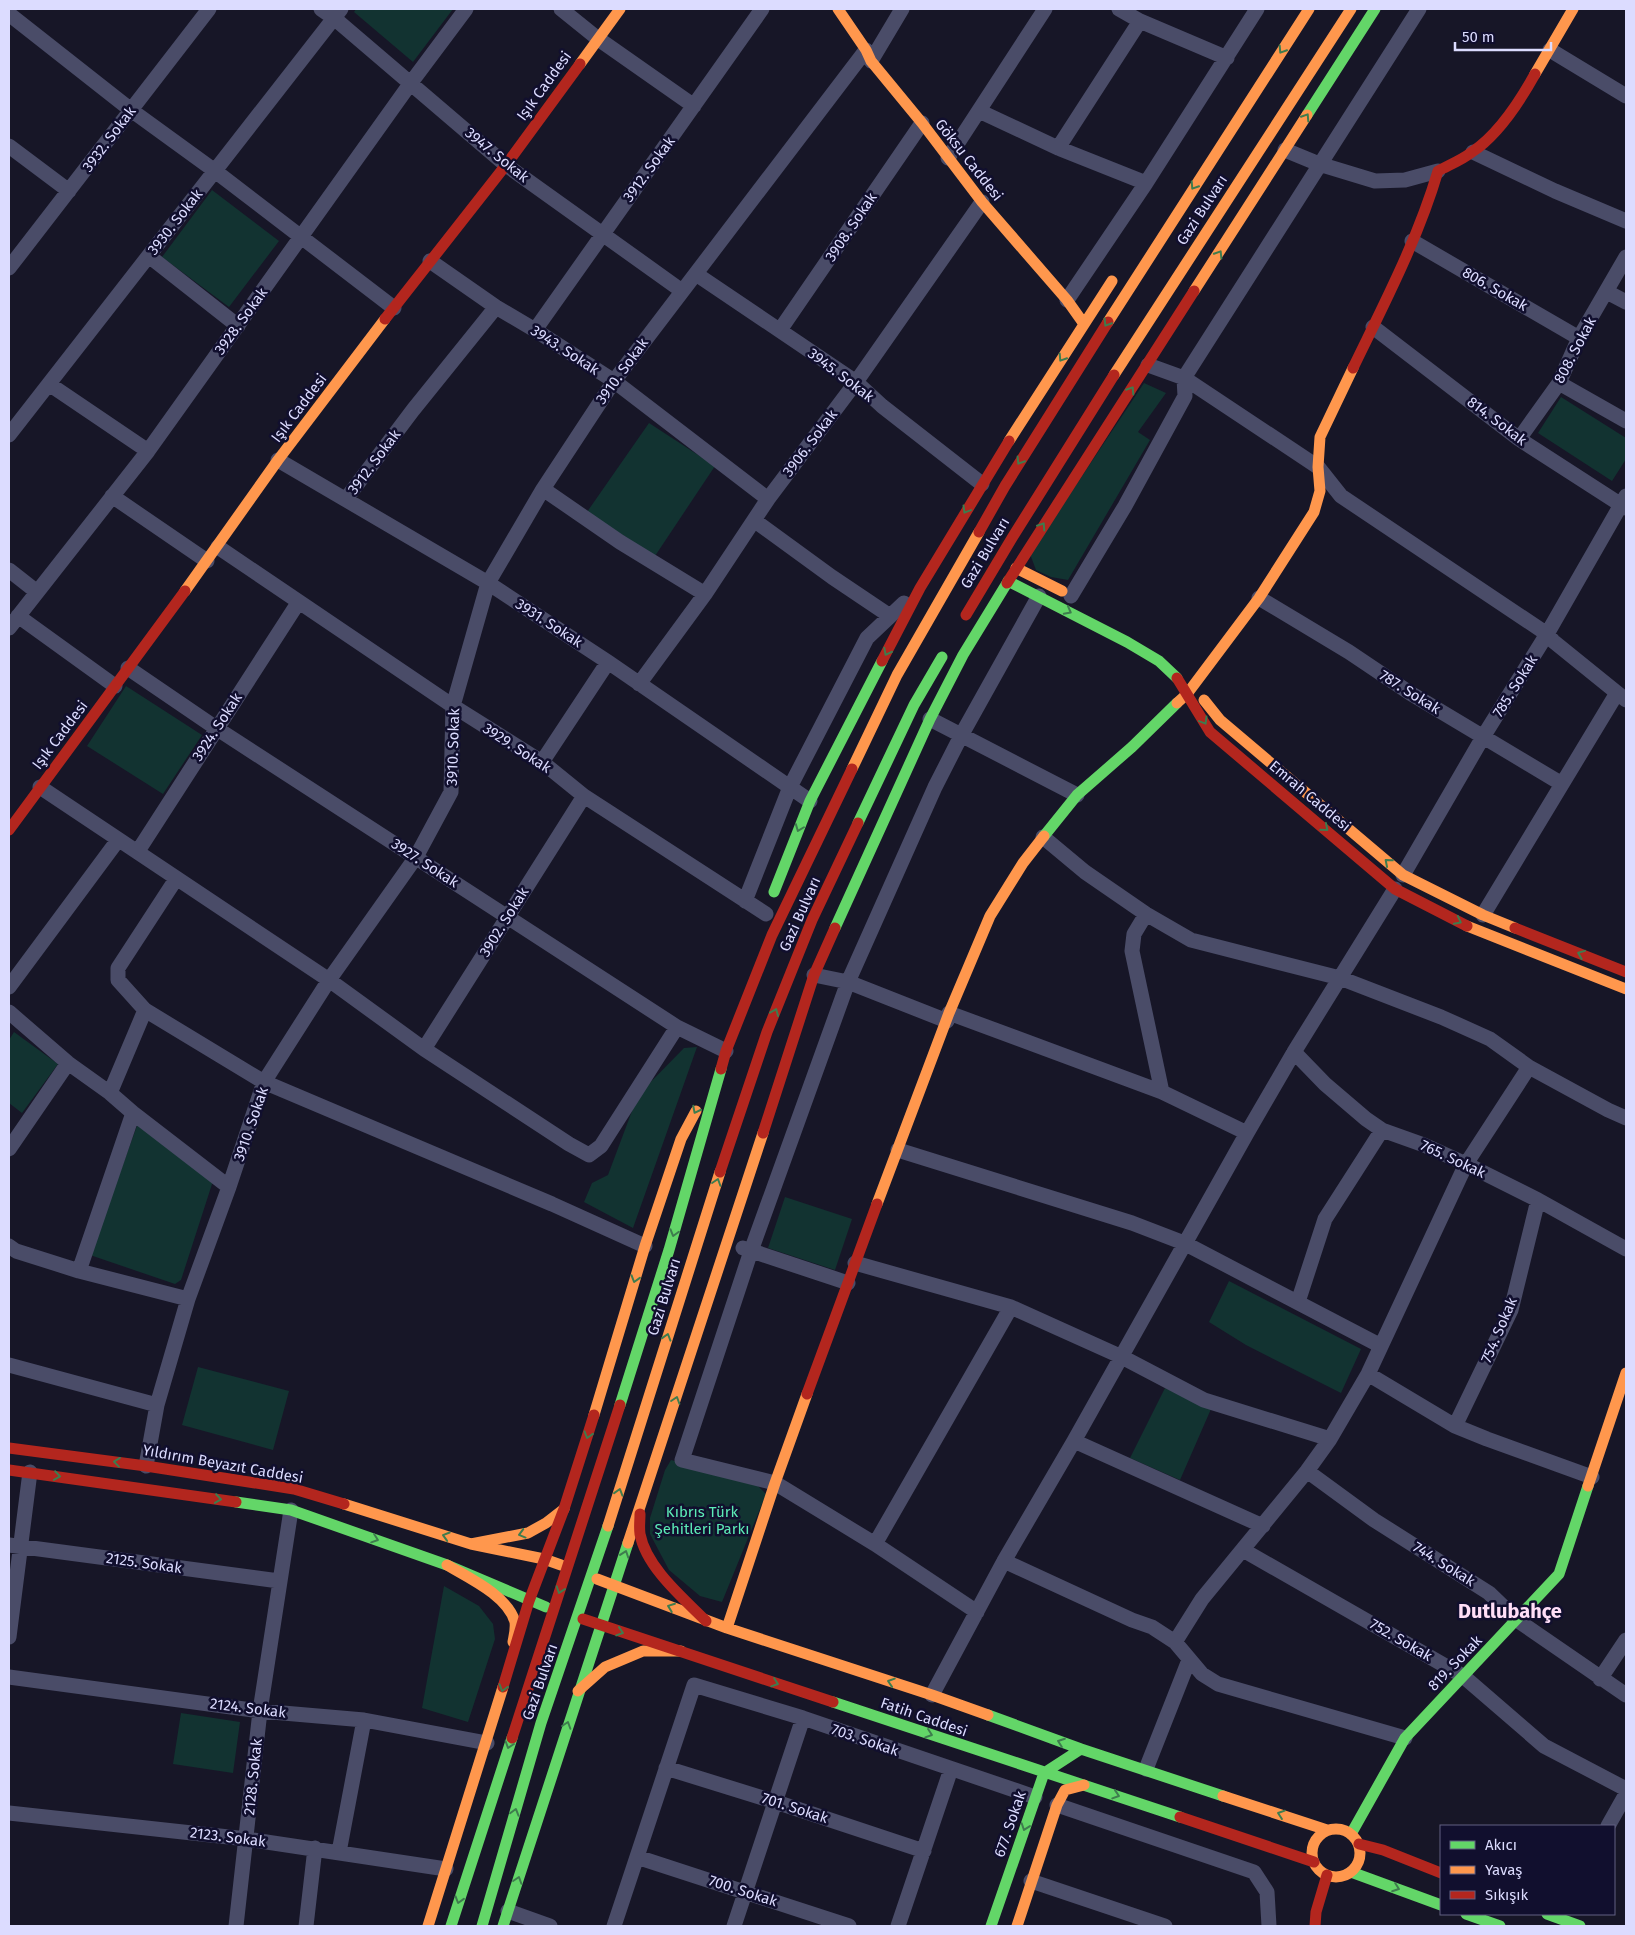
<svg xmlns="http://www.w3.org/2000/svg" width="1635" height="1935" font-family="'Fira Sans',sans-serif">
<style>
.green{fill:#123331}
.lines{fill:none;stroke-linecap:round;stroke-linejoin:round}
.street{stroke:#4a4c68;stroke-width:15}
.fast{stroke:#63d668;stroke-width:11}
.slow{stroke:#ff974d;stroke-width:11}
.jam{stroke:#b3261e;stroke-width:11}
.oneway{stroke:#3e7c4e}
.labels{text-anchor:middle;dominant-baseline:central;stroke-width:5;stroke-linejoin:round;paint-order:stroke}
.street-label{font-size:15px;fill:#dcdcff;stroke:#110f2e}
.park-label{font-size:15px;fill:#5cebb6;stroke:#110f2e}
.district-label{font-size:20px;font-weight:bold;fill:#ffdef7;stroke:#110f2e}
</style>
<rect width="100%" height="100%" fill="#171627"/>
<path class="green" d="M356,9H453L413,62L354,12Z
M212,190L279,241L229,307L162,257Z
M1144,383L1166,393L1138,432L1150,440L1068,580L1051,577L1036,570L1030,554Z
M1561,397L1626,438V459L1612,481L1538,433Z
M649,423L715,466L655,556L587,512Z
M126,686L202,735L163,794L87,746Z
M14,1032L58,1064L22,1113L9,1103V1040Z
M697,1047L633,1228L584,1202L592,1183L608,1175L638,1095L684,1048Z
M138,1123L213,1181L181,1280L175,1284L90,1255Z
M785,1197L852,1219L835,1270L768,1248Z
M1229,1281L1361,1349L1341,1393L1246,1345L1209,1322Z
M198,1367L289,1391L273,1450L182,1425Z
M1165,1388L1211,1409L1180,1480L1130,1458Z
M671,1460L753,1481L766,1494L722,1602L700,1596L669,1570L650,1534V1518L665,1470Z
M444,1586L479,1606L493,1624L495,1639L468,1722L422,1708Z
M181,1713L240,1722L233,1773L173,1764Z"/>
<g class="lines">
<path class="street" d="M321,9L334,18L506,165L682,291
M561,9L597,38L694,106
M1119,9L1140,21L1227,58
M9,14L131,110L215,171L394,308
M1550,50L1626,96
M871,61L902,9
M979,111L1058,148L1146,183
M9,146L69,191
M1058,148L1140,21
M1285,150L1319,164L1375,181L1405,180L1438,171
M1473,152L1555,191L1626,221
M948,158L1045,9
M1412,241L1579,338
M149,256L238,326
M430,261L496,307L535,330L614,381L768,499
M9,268L209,9
M696,274L856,382L882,406L982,484
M1607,292L1626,302
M1067,300L1146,183L1257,9
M1373,327L1519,439L1626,508
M535,330L762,9
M780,330L922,123
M1148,365L1184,378L1318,467L1341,496L1547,634L1553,641L1626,700
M1559,383L1626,421
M49,384L148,451
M9,435L341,9
M1519,439L1559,383L1579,338L1626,257
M278,460L488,583L608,662L810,801
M543,489L620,542L705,594
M112,496L207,561
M346,499L413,410L496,307
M755,521L832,577L890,616
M218,547L453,706L542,762L584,796L766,914
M9,570L37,592
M1071,596L1125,506L1185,396L1184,378L1419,9
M1259,598L1349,652L1410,693L1562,784
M18,616L115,686
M9,628L148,451L410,84L466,9
M128,668L216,728L677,1027L726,1051
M639,684L705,594L768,499L856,382L982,202
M930,719L1077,795
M542,762L608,662
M40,787L329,980L424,1049L569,1144L589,1155L601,1146L677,1027
M1043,837L1085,872L1146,914L1191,940L1340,978L1441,1017L1490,1039L1529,1067L1608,1110L1626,1118
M138,851L298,603
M1403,875L1483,737L1547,634L1626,496
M745,901L790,787L867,638L904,603
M1146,914L1134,934L1132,951L1162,1092
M1483,915L1617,693
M814,975L848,982L947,1021
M9,987L118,840
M145,1010L264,1082L552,1204L645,1246
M9,1012L68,1063L110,1093L133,1113L229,1187
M949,1013L1162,1092L1247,1133
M424,1049L584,796
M1294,1052L1325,1084L1366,1119L1382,1130L1424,1145L1466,1164L1538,1200L1626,1249
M110,1093L145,1010L118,980V968L176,879
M9,1149L68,1063
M898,1150L1132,1223L1184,1243L1381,1346
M9,1246L16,1251L79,1271L188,1299
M743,1248L848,1283
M855,1263L1011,1307L1122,1357L1204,1400L1330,1439
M79,1271L133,1113
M1298,1302L1325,1219L1382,1130
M9,1365L157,1405
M1368,1374L1455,1426L1487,1439L1592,1477
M1455,1426L1511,1310L1538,1200
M1074,1441L1263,1526
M146,1466L157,1405L188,1299L229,1187L264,1082L329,980L416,857L451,792L453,706L488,583L543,489L614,381L866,50
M1307,1471L1374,1520L1489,1593L1517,1620L1626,1695
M875,1544L1011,1307
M9,1545L279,1581
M1243,1550L1463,1676L1544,1746L1626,1789
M1004,1561L1132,1620L1152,1627L1175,1642L1202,1674L1218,1684L1405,1738
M977,1612L875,1544L775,1483L682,1460L751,1251L848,982L935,787L962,734L1039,596
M9,1637L30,1472
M1175,1642L1202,1599L1307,1471L1330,1439L1368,1374L1466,1164L1529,1067
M9,1677L260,1711L364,1720L487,1743
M1600,1679L1626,1640
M932,1695L1004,1561L1074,1441L1247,1133L1294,1052L1395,889
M666,1768L776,1802L924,1851
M1146,1769L1189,1660
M1057,1805L1254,1872L1267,1892L1269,1926
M9,1813L247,1839L446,1869
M1608,1826L1626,1794
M339,1852L364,1720
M637,1857L849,1926
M1031,1881L1165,1926
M508,1911L550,1926
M236,1926L260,1711L291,1510
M306,1926L315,1848
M614,1926L694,1685L803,1718L1035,1797
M734,1926L803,1718
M898,1926L951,1769"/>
<path class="fast" d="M1307,115L1375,9
M1008,581L1127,642L1159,661L1177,678
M858,823L914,705L942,657
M1044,836L1077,795L1132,747L1177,703
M774,892L810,801L882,661
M835,928L930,719L963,655L1007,583
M620,1405L669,1250L721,1069
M236,1502L291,1510L447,1565L546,1607
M833,1702L1180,1817
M988,1715L1081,1749L1223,1796
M1351,1834L1405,1738L1559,1574L1588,1486
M1351,1872L1441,1905
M1466,1914L1500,1926
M1547,1914L1580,1926
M451,1926L512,1738
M482,1926L541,1723L608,1526
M503,1926L628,1543
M991,1926L1044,1773L1081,1749"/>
<path class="slow" d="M838,9L866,50L871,61L922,123L982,202L1067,300L1084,324
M580,64L620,9
M1535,74L1573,9
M1194,291L1307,115
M1108,322L1309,9
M1114,375L1351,9
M1009,441L1112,281
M1016,568L1062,591
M185,591L278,460L385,319
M1204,700L1220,720L1403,875L1483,915L1515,928
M1177,703L1187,694L1259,598L1314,512L1320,491L1318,467L1320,437L1353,368
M852,769L897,675L979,532
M1467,926L1626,989
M877,1204L949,1013L990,916L1023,863L1044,836
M594,1415L645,1246L681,1139L696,1111
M1588,1486L1626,1373
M344,1504L471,1544L544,1559L561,1565
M608,1526L720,1172
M628,1543L763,1133
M471,1544L528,1533L546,1523L564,1509
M447,1565C469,1578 508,1596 515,1622C516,1629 514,1636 513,1642
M597,1579L727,1628L932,1695L988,1715
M727,1628L775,1483L807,1394
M578,1691L605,1667L643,1651H681
M1223,1796L1327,1830
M1312 1853a24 24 0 1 1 48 0a24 24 0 1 1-48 0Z
M428,1926L503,1687
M1017,1926L1057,1805L1065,1790L1084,1785"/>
<path class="jam" d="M385,319L506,165L580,64
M1353,368C1384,304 1418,239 1438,171C1449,165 1462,160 1472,152C1498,135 1520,101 1535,74
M979,532L1005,486L1108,322
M1007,583L1194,291
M966,615L1012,538L1114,375
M882,661L920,588L1009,441
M1177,678L1210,732L1395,889L1467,926
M9,830L185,591
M1515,928L1626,972
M721,1069L726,1051L772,935L852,769
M763,1133L814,975L835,928
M720,1172L767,1032L812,920L858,823
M807,1394L877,1204
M9,1448L146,1466L294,1489L344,1504
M9,1470L236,1502
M640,1514C640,1521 639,1527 640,1534C646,1567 683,1598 706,1621
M583,1619L833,1702
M503,1687L529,1601L564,1509L594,1415
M512,1738L620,1405
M1180,1817L1314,1862
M1359,1844L1383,1850L1441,1873
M1315,1926L1316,1912L1327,1875"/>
</g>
<defs><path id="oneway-chevron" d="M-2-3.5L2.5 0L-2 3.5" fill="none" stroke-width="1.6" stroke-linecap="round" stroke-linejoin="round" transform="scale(1.25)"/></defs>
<g class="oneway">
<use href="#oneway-chevron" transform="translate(1282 50) rotate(123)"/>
<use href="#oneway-chevron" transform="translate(1306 117) rotate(-57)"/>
<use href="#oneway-chevron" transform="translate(1194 186) rotate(123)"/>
<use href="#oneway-chevron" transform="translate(1219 254) rotate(-58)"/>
<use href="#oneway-chevron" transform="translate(1107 323) rotate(122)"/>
<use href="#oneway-chevron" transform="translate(1062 358) rotate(123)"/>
<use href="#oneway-chevron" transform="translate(1131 390) rotate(-57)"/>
<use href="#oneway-chevron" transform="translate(1020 461) rotate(122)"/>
<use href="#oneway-chevron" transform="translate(966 510) rotate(121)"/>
<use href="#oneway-chevron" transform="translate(1042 526) rotate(-57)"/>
<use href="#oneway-chevron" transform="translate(1068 611) rotate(28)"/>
<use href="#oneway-chevron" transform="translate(887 652) rotate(117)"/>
<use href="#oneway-chevron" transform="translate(1204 721) rotate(59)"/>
<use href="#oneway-chevron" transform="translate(799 828) rotate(111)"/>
<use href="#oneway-chevron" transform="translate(1325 828) rotate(40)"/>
<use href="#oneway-chevron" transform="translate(1388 862) rotate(-139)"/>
<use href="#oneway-chevron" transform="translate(1458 921) rotate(27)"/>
<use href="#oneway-chevron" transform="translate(1581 954) rotate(-158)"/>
<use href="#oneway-chevron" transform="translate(775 1012) rotate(-68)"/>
<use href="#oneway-chevron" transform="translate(696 1110) rotate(117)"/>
<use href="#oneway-chevron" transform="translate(717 1182) rotate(-72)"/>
<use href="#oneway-chevron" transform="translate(674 1233) rotate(106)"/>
<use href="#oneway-chevron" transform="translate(635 1279) rotate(107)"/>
<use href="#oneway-chevron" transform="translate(667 1337) rotate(-73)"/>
<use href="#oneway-chevron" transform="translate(676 1400) rotate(-72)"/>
<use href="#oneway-chevron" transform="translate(588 1435) rotate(107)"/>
<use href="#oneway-chevron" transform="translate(117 1462) rotate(-173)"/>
<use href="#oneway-chevron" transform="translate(57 1476) rotate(8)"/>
<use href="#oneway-chevron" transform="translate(619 1492) rotate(-73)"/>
<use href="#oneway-chevron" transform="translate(218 1499) rotate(8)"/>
<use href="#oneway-chevron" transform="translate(522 1534) rotate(165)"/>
<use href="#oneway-chevron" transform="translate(446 1536) rotate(-163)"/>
<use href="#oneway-chevron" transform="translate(375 1539) rotate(19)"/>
<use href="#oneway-chevron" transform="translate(625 1554) rotate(-71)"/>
<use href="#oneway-chevron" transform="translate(560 1590) rotate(109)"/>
<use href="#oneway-chevron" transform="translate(671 1607) rotate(-159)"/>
<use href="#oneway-chevron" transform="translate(620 1632) rotate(18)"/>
<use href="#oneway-chevron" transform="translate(891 1682) rotate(-162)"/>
<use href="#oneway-chevron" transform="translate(775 1683) rotate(19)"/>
<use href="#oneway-chevron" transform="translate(503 1688) rotate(107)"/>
<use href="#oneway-chevron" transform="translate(567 1725) rotate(-72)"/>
<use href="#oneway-chevron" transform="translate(929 1734) rotate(19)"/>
<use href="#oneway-chevron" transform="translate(1061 1742) rotate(-160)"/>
<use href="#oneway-chevron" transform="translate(509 1745) rotate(108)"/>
<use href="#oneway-chevron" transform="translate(1116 1795) rotate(18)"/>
<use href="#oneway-chevron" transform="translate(515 1812) rotate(-74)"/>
<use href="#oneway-chevron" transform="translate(1281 1814) rotate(-161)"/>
<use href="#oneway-chevron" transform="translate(1025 1827) rotate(109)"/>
<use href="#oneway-chevron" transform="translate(518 1880) rotate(-72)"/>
<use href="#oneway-chevron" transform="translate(1396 1888) rotate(20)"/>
<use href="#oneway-chevron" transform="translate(459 1900) rotate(107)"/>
</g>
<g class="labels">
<g class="street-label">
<text transform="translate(544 86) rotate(-54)">Işık Caddesi</text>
<text transform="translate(109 139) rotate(-53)">3932. Sokak</text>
<text transform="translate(497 155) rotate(39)">3947. Sokak</text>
<text transform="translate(969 160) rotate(52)">Göksu Caddesi</text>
<text transform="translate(649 169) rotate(-54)">3912. Sokak</text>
<text transform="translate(1202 210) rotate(-57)">Gazi Bulvarı</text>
<text transform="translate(175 222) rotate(-52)">3930. Sokak</text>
<text transform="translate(851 227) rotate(-56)">3908. Sokak</text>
<text transform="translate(1495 289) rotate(30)">806. Sokak</text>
<text transform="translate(241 321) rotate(-54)">3928. Sokak</text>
<text transform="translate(565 350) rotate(33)">3943. Sokak</text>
<text transform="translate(1575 350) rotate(-62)">808. Sokak</text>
<text transform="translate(622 371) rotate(-54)">3910. Sokak</text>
<text transform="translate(841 375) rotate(37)">3945. Sokak</text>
<text transform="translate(299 408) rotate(-53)">Işık Caddesi</text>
<text transform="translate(1497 421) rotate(37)">814. Sokak</text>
<text transform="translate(810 443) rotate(-53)">3906. Sokak</text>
<text transform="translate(374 462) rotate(-53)">3912. Sokak</text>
<text transform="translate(985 553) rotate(-59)">Gazi Bulvarı</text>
<text transform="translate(549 623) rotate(33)">3931. Sokak</text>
<text transform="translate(1515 686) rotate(-58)">785. Sokak</text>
<text transform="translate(1410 692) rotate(32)">787. Sokak</text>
<text transform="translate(217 727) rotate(-57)">3924. Sokak</text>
<text transform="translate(60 735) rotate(-53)">Işık Caddesi</text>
<text transform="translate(453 747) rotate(-88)">3910. Sokak</text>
<text transform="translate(517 748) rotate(33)">3929. Sokak</text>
<text transform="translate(1310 796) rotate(40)">Emrah Caddesi</text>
<text transform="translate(425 863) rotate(33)">3927. Sokak</text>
<text transform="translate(800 914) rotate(-66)">Gazi Bulvarı</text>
<text transform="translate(504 922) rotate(-58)">3902. Sokak</text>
<text transform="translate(251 1124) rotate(-71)">3910. Sokak</text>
<text transform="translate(1453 1159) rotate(25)">765. Sokak</text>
<text transform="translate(664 1297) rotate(-73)">Gazi Bulvarı</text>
<text transform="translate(1499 1330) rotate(-67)">754. Sokak</text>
<text transform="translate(223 1464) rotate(10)">Yıldırım Beyazıt Caddesi</text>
<text transform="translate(144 1563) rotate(8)">2125. Sokak</text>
<text transform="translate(1444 1564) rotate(32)">744. Sokak</text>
<text transform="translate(1401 1640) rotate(30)">752. Sokak</text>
<text transform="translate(1455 1663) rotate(-46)">819. Sokak</text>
<text transform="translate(540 1682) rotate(-71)">Gazi Bulvarı</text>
<text transform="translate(248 1708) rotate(7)">2124. Sokak</text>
<text transform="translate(924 1717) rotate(19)">Fatih Caddesi</text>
<text transform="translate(865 1740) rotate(19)">703. Sokak</text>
<text transform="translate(253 1777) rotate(-84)">2128. Sokak</text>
<text transform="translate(795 1808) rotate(18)">701. Sokak</text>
<text transform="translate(1010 1824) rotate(-71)">677. Sokak</text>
<text transform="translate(228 1837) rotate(7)">2123. Sokak</text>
<text transform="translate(743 1891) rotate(18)">700. Sokak</text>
</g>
<g class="park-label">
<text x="702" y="1512">Kıbrıs Türk<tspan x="702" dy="17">Şehitleri Parkı</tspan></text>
</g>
<g class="district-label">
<text x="1510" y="1611">Dutlubahçe</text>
</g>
</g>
<rect width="1635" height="1935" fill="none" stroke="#dcdcff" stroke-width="20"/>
<rect x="1440" y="1825" width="175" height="90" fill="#110f2e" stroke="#626182"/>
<rect x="1450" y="1841" width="25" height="8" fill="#63d668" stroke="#626182"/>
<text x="1485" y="1850" font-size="15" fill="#dcdcff">Akıcı</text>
<rect x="1450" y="1866" width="25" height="8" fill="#ff974d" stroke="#626182"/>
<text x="1485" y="1875" font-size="15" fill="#dcdcff">Yavaş</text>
<rect x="1450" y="1891" width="25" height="8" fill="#b3261e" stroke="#626182"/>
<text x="1485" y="1900" font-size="15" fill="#dcdcff">Sıkışık</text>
<path d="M1455 42v8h96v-8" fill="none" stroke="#dcdcff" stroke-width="2.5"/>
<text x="1462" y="42" font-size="15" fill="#dcdcff" stroke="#110f2e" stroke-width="4" paint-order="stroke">50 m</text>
</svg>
